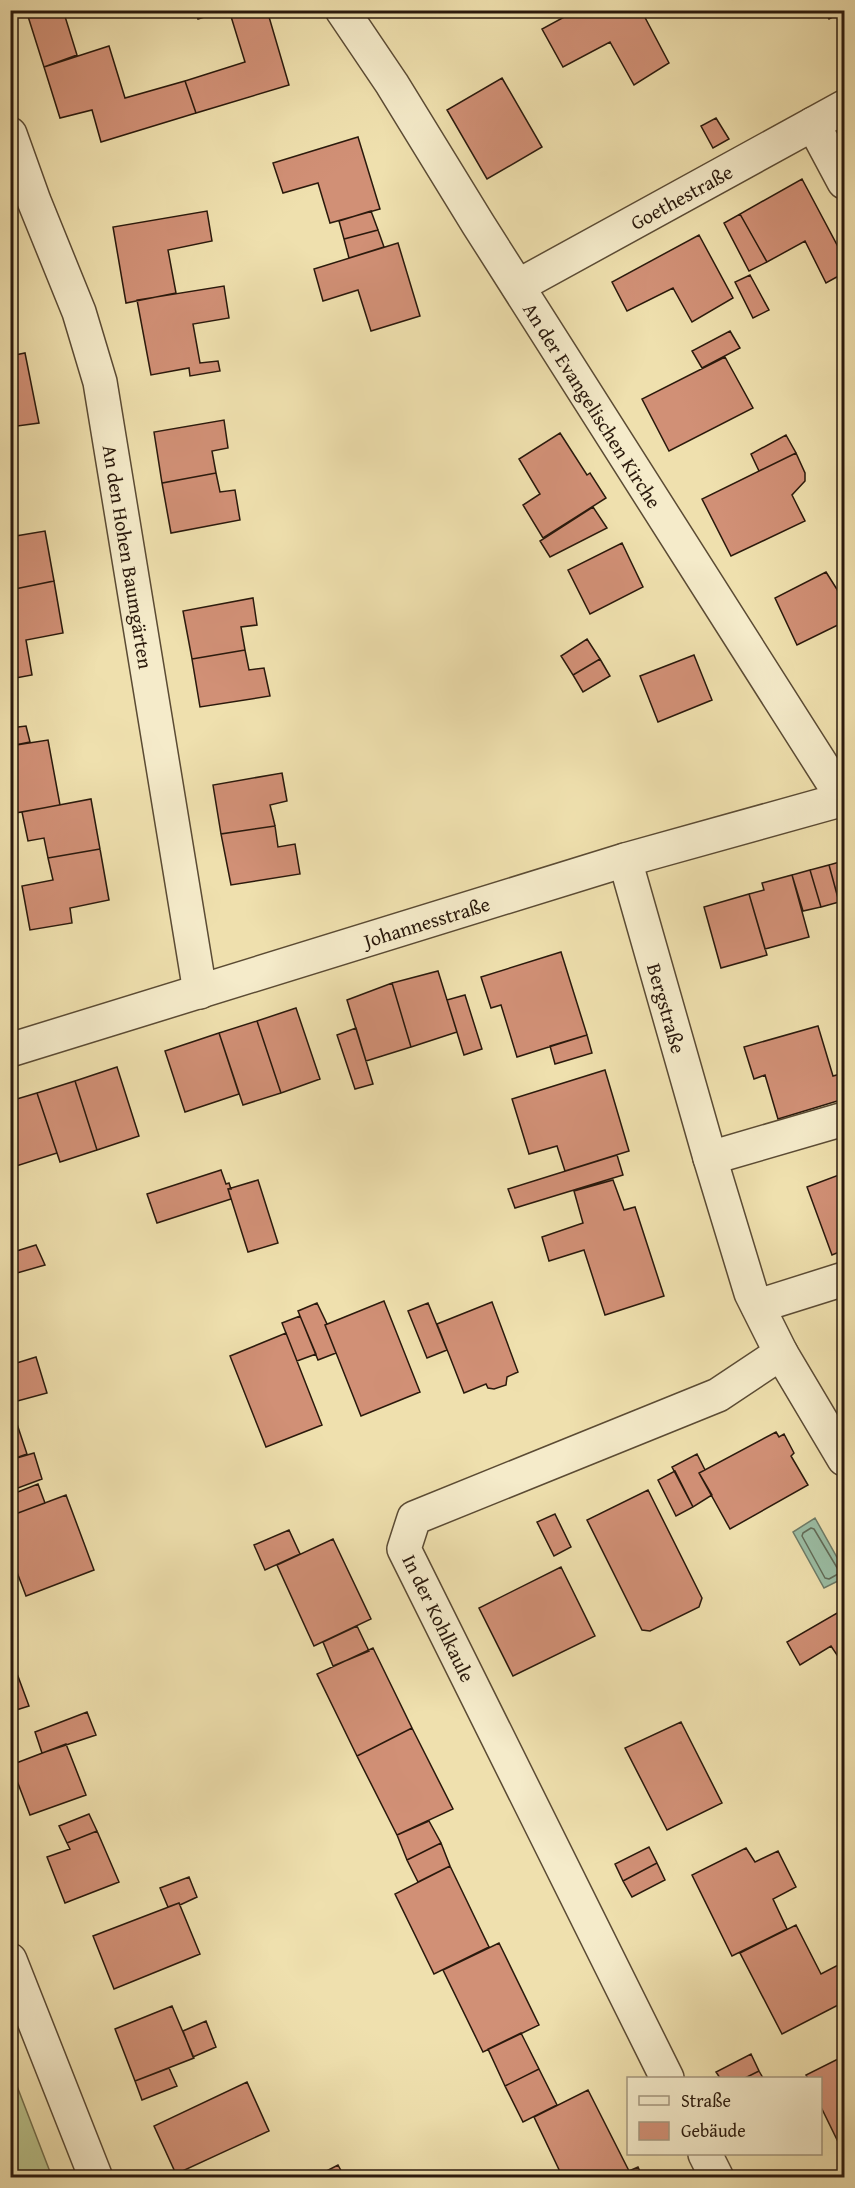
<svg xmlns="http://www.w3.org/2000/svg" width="855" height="2188" font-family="'Gentium Book Plus',serif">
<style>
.green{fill:#b9c28b;stroke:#726e4c;stroke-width:1.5}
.water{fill:#9bbea5;stroke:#6e7c68;stroke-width:1.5}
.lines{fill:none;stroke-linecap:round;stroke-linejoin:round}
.shore{stroke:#626c58;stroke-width:1.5}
.building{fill:#d19076;stroke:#2a190c;stroke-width:1.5}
.minor-casing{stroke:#5b4b34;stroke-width:36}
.minor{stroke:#f5ebca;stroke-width:33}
.labels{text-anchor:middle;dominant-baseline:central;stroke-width:4.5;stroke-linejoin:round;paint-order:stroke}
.street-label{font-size:20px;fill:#2a190c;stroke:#f5ebca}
</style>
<rect width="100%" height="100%" fill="#efe0ae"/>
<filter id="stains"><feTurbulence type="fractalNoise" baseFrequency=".00333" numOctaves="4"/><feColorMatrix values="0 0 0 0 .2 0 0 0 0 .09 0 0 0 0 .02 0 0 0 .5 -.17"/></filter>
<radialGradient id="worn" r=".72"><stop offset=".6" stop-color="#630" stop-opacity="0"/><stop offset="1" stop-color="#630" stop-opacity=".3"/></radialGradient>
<path class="green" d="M10,2068L52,2177H11Z"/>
<path class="water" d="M815,1518L844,1570V1578L824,1588L793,1532Z"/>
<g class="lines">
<path class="shore" d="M811,1528L814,1529L839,1571L838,1574L829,1579L825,1578L802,1536L803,1533Z"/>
</g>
<path class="building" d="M26,10H63L77,55L44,67Z
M195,10H226L198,19Z
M229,10H267L289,85L196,113L185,81L245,62Z
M577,10H599L603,17L614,10H641L669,63L634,85L610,42L563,67L542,29Z
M824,10H844V11L829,19Z
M109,46L125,98L185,81L196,113L101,142L92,110L60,118L44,67Z
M502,78L542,147L487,179L447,110Z
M716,118L729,139L713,148L701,126Z
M358,137L380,209L330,223L318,183L283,193L273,163Z
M802,179L844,258V273L826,283L805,241L767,262L740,214Z
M207,211L212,241L168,250L176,293L126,303L113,227Z
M371,211L378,230L344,239L339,221Z
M740,214L767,262L749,271L724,223Z
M378,230L384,247L349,258L344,239Z
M699,235L733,298L692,322L673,288L627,311L612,282Z
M398,243L420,316L371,331L358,290L323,301L314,269Z
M750,275L769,310L753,318L735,282Z
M224,286L229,318L193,324L200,363L218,361L220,371L190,376L189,368L151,375L137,300Z
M730,331L740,348L702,368L692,351Z
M25,353L39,423L10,427V356Z
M725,357L753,408L669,451L642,399Z
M224,420L228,448L212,451L216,473L162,483L154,432Z
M560,433L587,475L590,473L606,498L543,538L523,505L540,494L519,459Z
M786,435L796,453L759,471L751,454Z
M796,453L805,473V481L792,495L805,521L731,556L702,499Z
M216,473L220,492L235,490L240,520L171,533L162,483Z
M593,507L607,528L550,557L540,541Z
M45,531L54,581L10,590V537Z
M622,543L643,587L590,614L568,570Z
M826,572L838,591L844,588V622L797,645L775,598Z
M54,581L63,633L26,640L32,675L10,679V590Z
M253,598L257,625L241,627L245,650L192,659L183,611Z
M587,639L600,659L573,675L561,656Z
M245,650L249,670L264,668L270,696L200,707L192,659Z
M694,655L712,700L658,722L640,676Z
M600,659L610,676L583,692L573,675Z
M844,695V714L838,697Z
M26,726L30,742L10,746V728Z
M48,740L60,805L10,814V746Z
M282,773L287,801L270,805L275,826L221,834L213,785Z
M91,799L100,849L48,858L44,838L28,841L22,812Z
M275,826L278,847L295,844L300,874L231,885L221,834Z
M100,849L109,900L70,908L72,923L30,930L22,886L53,880L48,858Z
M844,852V920L829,865L843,861L841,853Z
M829,865L839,902L821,907L810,870Z
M810,870L821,907L803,911L792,875Z
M792,875L809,937L765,949L749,894L764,890L762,883Z
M749,894L767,955L721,968L704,907Z
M561,952L587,1035L517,1057L501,1005L491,1008L481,977Z
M438,971L457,1032L411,1047L392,983Z
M392,983L411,1047L366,1061L347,1000Z
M465,995L482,1049L464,1055L447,1000Z
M296,1008L320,1079L281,1093L257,1021Z
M257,1021L281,1093L243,1105L219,1033Z
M818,1026L833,1076L844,1073V1099L778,1119L765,1075L754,1079L744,1047Z
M356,1028L373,1084L355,1089L337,1035Z
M219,1033L239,1094L185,1112L165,1051Z
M587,1035L592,1053L555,1064L550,1046Z
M117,1067L139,1136L97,1150L75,1081Z
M605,1070L629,1151L565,1171L557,1146L529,1154L512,1099Z
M75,1081L97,1150L60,1162L37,1093Z
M37,1093L57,1153L10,1168V1101Z
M617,1155L623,1175L515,1208L508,1189Z
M221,1170L226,1184L229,1183L231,1189H228L231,1199L157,1223L147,1194Z
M844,1173V1250L832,1255L807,1187Z
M258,1180L278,1243L248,1252L228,1189Z
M613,1180L624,1210L635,1207L664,1296L605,1315L584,1250L549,1261L542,1237L583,1223L574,1191Z
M36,1245L45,1265L10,1275V1253Z
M384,1301L420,1392L361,1416L325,1325Z
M492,1302L518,1372L507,1377L506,1385L494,1389L488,1388L486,1384L464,1393L437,1324Z
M317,1303L327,1324L325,1325L336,1353L318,1360L298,1311Z
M428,1303L447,1350L427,1358L408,1311Z
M300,1316L316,1354L297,1361L282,1323Z
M286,1333L322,1425L266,1447L230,1356Z
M36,1357L47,1393L10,1403V1365Z
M10,1403L27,1454L10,1460Z
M776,1432L779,1437L784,1434L794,1453L791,1456L808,1485L730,1529L699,1473Z
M34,1453L42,1479L10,1491V1460Z
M697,1454L705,1470L699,1473L712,1495L693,1507L672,1467Z
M675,1471L693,1507L676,1516L658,1480Z
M38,1484L45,1503L10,1516V1495Z
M648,1490L702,1598L699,1607L650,1631L642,1630L587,1520Z
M66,1495L94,1570L26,1596L15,1567L10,1569V1516Z
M555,1514L571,1547L554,1556L537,1522Z
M289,1530L300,1554L265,1570L254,1545Z
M333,1539L371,1619L314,1646L277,1565Z
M561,1567L595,1636L513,1676L479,1608Z
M844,1609V1654L839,1658L831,1646L800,1665L787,1642Z
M357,1626L369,1651L333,1666L323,1642Z
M373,1648L412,1728L357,1756L317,1674Z
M12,1660L29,1706L10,1712V1661Z
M87,1712L96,1735L42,1753L35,1732Z
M681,1722L722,1803L667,1830L625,1748Z
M412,1728L453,1809L397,1835L357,1756Z
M66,1744L86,1795L30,1815L11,1765Z
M89,1814L97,1831L67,1843L59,1826Z
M429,1821L441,1843L407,1860L397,1835Z
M97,1831L119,1882L65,1903L47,1857L70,1849L67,1843Z
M441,1843L450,1866L418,1882L407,1860Z
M649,1847L657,1863L623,1881L615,1864Z
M746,1848L755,1862L778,1851L796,1887L773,1899L787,1929L732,1956L692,1875Z
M657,1863L665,1880L632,1897L623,1881Z
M450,1866L489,1947L434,1974L395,1894Z
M189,1877L197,1897L180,1905L179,1903L168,1907L160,1888Z
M179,1903L200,1954L114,1989L93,1936Z
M796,1925L821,1974L844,1962V2002L782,2034L740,1953Z
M499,1943L539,2025L483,2052L443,1970Z
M172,2006L194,2058L135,2081L115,2029Z
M206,2021L216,2047L193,2057L183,2031Z
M521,2033L539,2069L505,2086L488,2049Z
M751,2054L759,2071L745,2078H720L716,2072Z
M844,2056V2154L820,2105V2078H808L806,2075Z
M169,2068L177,2086L142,2100L135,2081Z
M539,2069L557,2105L523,2122L505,2086Z
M759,2071L763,2078H745Z
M247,2082L269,2131L176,2174L154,2126Z
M588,2090L629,2171L615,2178H563L534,2117Z
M338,2165L345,2178H313Z
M638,2167L643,2178H615L629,2171Z"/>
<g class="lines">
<g class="minor-casing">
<g id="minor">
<path id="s1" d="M342,10L392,84L478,224L844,800"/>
<path d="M813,124L844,182"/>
<path id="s2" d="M10,134L34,201L79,312L100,382L200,992"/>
<path id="s3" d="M518,286L844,107"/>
<path id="s4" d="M625,860L710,1158L751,1293L781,1353L844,1459"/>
<path id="s5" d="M10,1050L625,860L844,799"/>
<path d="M710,1158L844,1119"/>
<path d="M758,1306L844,1279"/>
<path d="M10,1960L96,2178"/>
<path d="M667,2078L404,1549L414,1518L718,1395L781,1353"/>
<path d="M705,2154L717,2178"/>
</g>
</g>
<use href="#minor" class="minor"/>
</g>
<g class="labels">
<g class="street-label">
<text stroke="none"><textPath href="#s3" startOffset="186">Goethestraße</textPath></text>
<text stroke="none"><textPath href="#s1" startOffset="468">An der Evangelischen Kirche</textPath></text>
<text stroke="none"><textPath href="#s2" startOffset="441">An den Hohen Baumgärten</textPath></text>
<text stroke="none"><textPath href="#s5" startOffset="436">Johannesstraße</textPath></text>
<text stroke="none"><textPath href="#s4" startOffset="154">Bergstraße</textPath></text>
<text transform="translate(439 1618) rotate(64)">In der Kohlkaule</text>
</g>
</g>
<rect width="855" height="2188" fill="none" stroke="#efe0ae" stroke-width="36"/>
<rect x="12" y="12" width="831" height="2164" fill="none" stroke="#2a190c" stroke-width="3"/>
<rect x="18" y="18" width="819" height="2152" fill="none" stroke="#2a190c" stroke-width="1.5"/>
<rect x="627" y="2077" width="195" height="78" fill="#f5ebca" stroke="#a4977e" stroke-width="1.5"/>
<rect x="639" y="2096" width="30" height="9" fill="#f5ebca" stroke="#a4977e" stroke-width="1.5"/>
<text x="681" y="2107" font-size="18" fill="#2a190c">Straße</text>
<rect x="639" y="2122" width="30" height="18" fill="#d19076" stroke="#a4977e" stroke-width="1.5"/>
<text x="681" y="2137" font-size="18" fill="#2a190c">Gebäude</text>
<rect width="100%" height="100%" filter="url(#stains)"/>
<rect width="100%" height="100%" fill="url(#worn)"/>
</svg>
